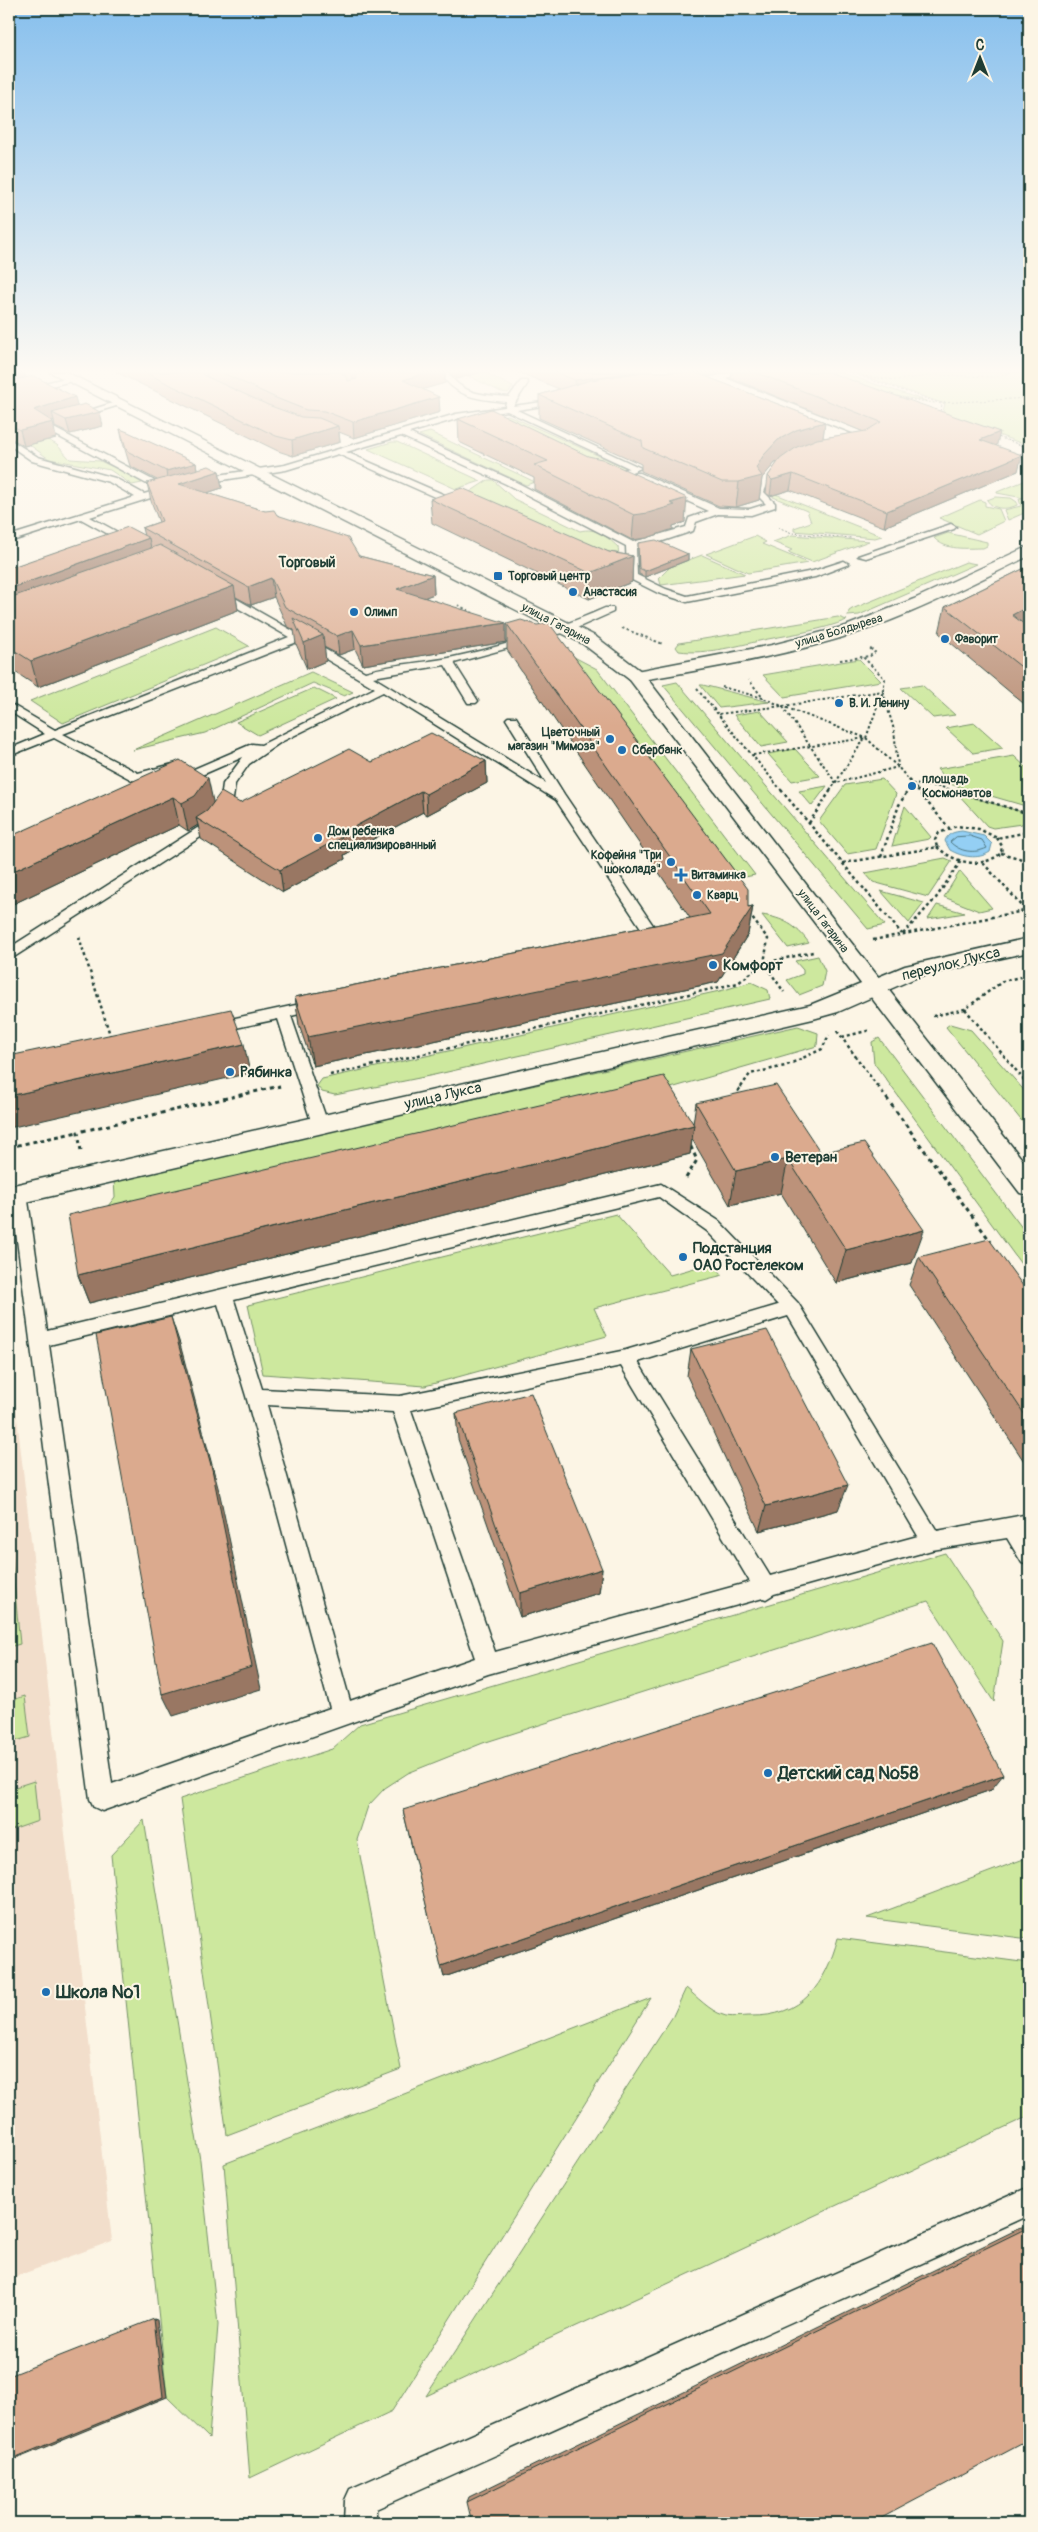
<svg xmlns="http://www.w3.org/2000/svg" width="1038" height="2532" font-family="Pangolin,sans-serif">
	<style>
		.built { fill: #f2decb }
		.green { fill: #cde89e; stroke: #769269 }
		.water { fill: #94cff4; stroke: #6595a7 }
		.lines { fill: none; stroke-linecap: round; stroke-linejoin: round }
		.shore { stroke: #4e7781; stroke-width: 1 }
		.service-casing { stroke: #1f3d34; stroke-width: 3 }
		.minor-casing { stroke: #1f3d34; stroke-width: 3 }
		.secondary-casing { stroke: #1f3d34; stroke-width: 3 }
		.path-far3 { stroke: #1f3d34; stroke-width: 1; stroke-dasharray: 2 2; stroke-linecap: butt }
		.path-far2 { stroke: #1f3d34; stroke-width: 2; stroke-dasharray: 2.5 2.5; stroke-linecap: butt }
		.path-far1 { stroke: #1f3d34; stroke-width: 2.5; stroke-dasharray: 3 3; stroke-linecap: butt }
		.path { stroke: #1f3d34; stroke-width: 3; stroke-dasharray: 4 4; stroke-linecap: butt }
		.service { fill: #fcf5e5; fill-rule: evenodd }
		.minor { fill: #fcf5e5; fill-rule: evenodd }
		.secondary { fill: #fcf5e5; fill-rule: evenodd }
		.wall { fill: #bc927a; stroke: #1f3d34 }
		.shaded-wall { fill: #997763; stroke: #1f3d34 }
		.building { fill: #dbaa8e; stroke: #1f3d34 }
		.poi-dot { fill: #1f6fb2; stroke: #fcf5e5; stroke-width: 2 }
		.labels { text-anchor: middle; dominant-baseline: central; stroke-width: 4; stroke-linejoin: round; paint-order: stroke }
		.far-poi-label { font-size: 12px; font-weight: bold; fill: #1f3d34; stroke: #fcf5e5; text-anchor: start }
		.far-street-label { font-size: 12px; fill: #1f3d34; stroke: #fcf5e5 }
		.far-neighbourhood-label { font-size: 14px; font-weight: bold; fill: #1f3d34; stroke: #fcf5e5 }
		.street-label { font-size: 15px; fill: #1f3d34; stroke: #fcf5e5 }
		.poi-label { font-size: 15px; font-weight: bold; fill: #1f3d34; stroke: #fcf5e5; text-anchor: start }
		.near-poi-label { font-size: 18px; font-weight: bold; fill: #1f3d34; stroke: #fcf5e5; text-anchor: start }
	</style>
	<rect width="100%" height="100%" fill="#fcf5e5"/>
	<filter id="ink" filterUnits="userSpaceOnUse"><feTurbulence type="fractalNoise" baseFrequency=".02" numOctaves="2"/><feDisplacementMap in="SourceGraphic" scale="10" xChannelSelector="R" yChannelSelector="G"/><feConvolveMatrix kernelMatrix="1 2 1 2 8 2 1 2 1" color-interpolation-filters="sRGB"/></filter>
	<g filter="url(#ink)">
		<path class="built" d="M9,1349l103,892 -103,38z"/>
		<path class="green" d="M461,372h23l29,15 -5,6 -7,-1z
			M803,372h36l87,29 -54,-9z
			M852,372h177v74l-87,-31 3,-11z
			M508,415l118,53 -22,7 -121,-57z
			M30,430l27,15 13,14 30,2 22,10 20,12 -10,2 -22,-15 -61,-11 -26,-19z
			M430,432l105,50 -9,3 -107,-50z
			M392,442h5l84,39 -25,8 -88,-40z
			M1029,479v20l-32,-6v-1z
			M488,480h5l21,19 66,32c16,-4 26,5 38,16l2,16 -150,-71z
			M773,493l109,43 -7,2 -81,-7v-3l17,-6 -4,-11 -34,-14z
			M995,497l16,1 6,4v3c-10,5 -24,5 -30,-5z
			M1019,499l10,1v11l-21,9 -4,-10 17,-4z
			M980,500l5,2v4l14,3 5,12 -27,13 -38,-16z
			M948,533l39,9v4l-4,2c-17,0 -37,3 -49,-10z
			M792,535l77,6 -57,21 -24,-10 4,-2 -19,-8z
			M755,536l11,6 -4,2 46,19 -60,10 -42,-19z
			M702,555l43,19 -84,11 -2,-7 11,-11z
			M966,562l10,2 -117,51 -11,1 1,-5 3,-2z
			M838,617l9,3c-25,10 -53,14 -79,19 -28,6 -61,16 -89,12l-3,-4 3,-4z
			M216,627l33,19 -186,77 -33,-22z
			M559,649l38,20 158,206 -20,4z
			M859,659l22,22 -97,16 -21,-22z
			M311,672l42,20 -9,4 -31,-13 -108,50 -72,17z
			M677,682l208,243 -17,4 -205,-244z
			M700,685h3l66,17 -50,6z
			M922,685l33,30 -22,3 -32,-30z
			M314,688l22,11 -78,36 -22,-13z
			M760,711l28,31 -27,5 -27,-32z
			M975,723l28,25 -30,5 -27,-25z
			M795,749l25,27 -28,5 -24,-27z
			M1014,756l15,14v37l-79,-23 -13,-15z
			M882,779l14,15 -20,55 -29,5 -28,-33 26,-36z
			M827,786l-15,20 -13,-15z
			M957,793l72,21v9l-36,5 -6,-2z
			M905,806l26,31 -2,2 -37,7z
			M945,858l7,3 -24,36 -55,-15 -8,-9z
			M960,871l32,37 -13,3 -35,-14z
			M881,891l43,12 -15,20z
			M937,905l28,8 -37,6z
			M762,915c21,3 34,10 47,28l-21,5z
			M818,956l7,15 -3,15 -23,9 -12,-15 16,-6v-4l-8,-9z
			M751,982l17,8 2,9 -336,76 -99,20 -13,-3 -5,-6 5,-7 402,-89z
			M950,1024l21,6 58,66v34l-83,-103z
			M798,1026l20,7 -1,13 -146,42 -592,155 36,-46 -1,-17z
			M879,1038l150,199v38l-155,-212 -2,-21z
			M616,1214l54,61 42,-12 11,12 -129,33 13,28 -182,50 -162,-12 -15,-69z
			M9,1530l11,114 -11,3z
			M945,1553l58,88 -9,61 -66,-101 -445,142 -75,30 -23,15 -17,18 -11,34 44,229 -174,66 -47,-336 152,-50 28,-25z
			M25,1696l5,41 -21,6v-42z
			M34,1781l4,40 -29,10v-42z
			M144,1820l56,340 18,165 -9,113 -42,-41 -56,-542z
			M1029,1857v82l-162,-21z
			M838,1938l191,25v153l-603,280 247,-380 13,-28c10,8 24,23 37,27 7,3 19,1 27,1 53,1 75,-31 88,-78z
			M651,1998l-259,413 -142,67 -26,-314z"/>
		<path class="water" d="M962,831l22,5 8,8 -2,8c-12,8 -28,5 -40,-2l-5,-9c3,-8 9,-9 17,-10z"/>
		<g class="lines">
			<path class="shore" d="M970,836l12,4 5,8c-13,6 -27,4 -37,-6l6,-5z"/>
			<defs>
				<path id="service" d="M440,372h8c13,23 37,23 61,25l12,-16h6l1,2 -15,23 52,-7 1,2 -4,2 -45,7 124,58 -31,13h-6v-4l25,-9 -122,-57 -47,7 -51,15 103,47 121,62 53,-15 3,-9 20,-7 -75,-34v-4h6l79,35 31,1 16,-5 -11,-11c6,-14 18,-38 36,-36v4c-14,6 -22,18 -27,31l11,11v4l-24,8 -33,-1 -22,8 -3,9 -42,14 -15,3 1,27 29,14 21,7 126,-25 31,-10 5,3 -34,13 -128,25 -29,-9 -28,-14 -24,-4 -2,-2 5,-3 18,2 -1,-26 -120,-62 -105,-48 -55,16 117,51v4h-6l-119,-53 -52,16 -88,14 -4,-3 4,-3 87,-13 171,-51 49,-7 1,-5c-27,-3 -51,-4 -66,-30z
					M733,372h17l-25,6 151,59 -9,9h-6l-1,-2 6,-6 -150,-58 -26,5 -4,-2z
					M69,377h3v4l-63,15v-4z
					M116,402l7,2 -73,22 116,61 10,-1v4l-86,27 44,24v4h-6l-47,-26 -72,23v-6l126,-39 -26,-15 -77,-21 -23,-16v-6l29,18 77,21 29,16 14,-4 -119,-64z
					M951,524l5,3 -2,2 -88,29 -8,-2z
					M213,590h8l144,82c28,-8 56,-9 84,-14 54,-11 106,-28 156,-50h8v4l-43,19 -116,32 24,38 -2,2h-8l-23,-38 -72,12 173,106 -40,-64 2,-2h8l48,77 97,143 -2,3 -21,2 -2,-3 2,-3 7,-2 -89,-134 -173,-108 -102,50 -32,22 -14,20 -2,15 -23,32 -196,126 -5,1v-10l193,-123 19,-26 2,-15 20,-27 -62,27h-8l-2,-3 2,-3 79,-34 9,1 114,-57 -78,-46 -234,92 75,39 35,-9 6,4 -2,3 -41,10 -4,-1 -78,-42 -45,18v-7l36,-15 -36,-23v-8l46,27 234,-93 -76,-43z
					M319,1000l5,2 2,3 -2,3 -33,8 37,108 -2,4h-12l-2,-4 -34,-105 -66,14 -7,-5 7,-5z
					M661,1184l58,37 79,82 139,228 92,-17v18l-3,1 3,5v27l-7,-2 -15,-25 -75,12 -158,44 -8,5 -3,-1 -275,76 -386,137 -8,-4 -4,-8 -79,-605 2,-4 6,-2 6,2 2,4 20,137zM659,1197l48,34 71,74 -152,45 -226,46 -138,-7 -28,-89zM218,1304l28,92 84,312 -218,76 -63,-439zM788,1316l130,220 -148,40 -132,-214zM621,1366l129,216 -255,70 -84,-242zM267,1405l126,7 82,246 -125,43z
					M1029,2187v28l-653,294v14h-32l1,-23 5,-11z"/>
				<path id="minor" d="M1029,546v10c-56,27 -111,56 -170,76 -72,24 -148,36 -223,49l-6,-1 -3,-4 3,-4 6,-1 136,-26 74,-19 68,-27z
					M1029,938v14l-109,24 -82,36 -25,7 -804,187v-20l801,-181 95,-39z"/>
				<path id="secondary" d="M50,372h16l529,264 47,36 208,269 179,227v27l-9,-2 -390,-513 -47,-36z"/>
			</defs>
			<use href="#service" class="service-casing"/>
			<use href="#minor" class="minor-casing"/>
			<use href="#secondary" class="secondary-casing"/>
			<path class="path-far3" d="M848,372l91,31 3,2 -3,9
				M862,376l34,4 40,-5 59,2 17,-5
				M901,398l34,5
				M940,403l89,-5
				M995,436l34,12
				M778,527l14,6 59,5"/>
			<path class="path-far2" d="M458,605l15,8
				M622,628l41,16
				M840,660l30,-4 5,-4 -6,-4
				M722,687l41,11 -14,-18
				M697,689l85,102
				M883,692l11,38 4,36
				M782,706l84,32 17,-47 2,-12 -22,-22
				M783,706l100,-15
				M783,707l53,76 62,-16
				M719,714l63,-8 -19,-8
				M866,738l32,29 20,24
				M753,755l112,-17
				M912,784l30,3 13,4
				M830,791l35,-53
				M908,791l4,-7"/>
			<path class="path-far1" d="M781,790l121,144
				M917,790l32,38
				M951,790l78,24
				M809,823l22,-33
				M937,847c18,16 44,23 64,6l1,-7 -5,-8
				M1001,853l28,8
				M881,857l18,-52 9,-15
				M843,863l94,-16 -2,-7 4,-7 18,-7 22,3 18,9 32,-6
				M983,863l43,47
				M749,914l19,25 -4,24 20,29
				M903,934l33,-36 25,-37
				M79,937l32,101
				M873,940l156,-30
				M965,1009l64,77
				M933,1016l32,-7 38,-28 26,-6
				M837,1031l41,56
				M842,1037l29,-7
				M330,1075l408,-92 26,-20 49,-11
				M277,1087l3,-1
				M741,1087l9,-13 35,-8 37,-17 7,-14"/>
			<path class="path" d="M877,1085l114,157
				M733,1098l9,-13
				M9,1147l69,-15
				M81,1151l-3,-19 202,-46
				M686,1178l11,-18 -7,-15"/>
			<use href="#service" class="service"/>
			<use href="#minor" class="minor"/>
			<use href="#secondary" class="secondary"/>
		</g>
		<path class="wall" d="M9,372h15l1,6 52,28 26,20 -33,8 -15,-7 -1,-7 -3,1 5,17 -32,8 -15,-9z
			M116,372h85l2,3 5,2 -4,-5h241v11l-22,6 17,23 -86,26 -15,-6 1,10 -47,14 -15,-5z
			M450,372h31l-25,7z
			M518,372h205l-19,4 121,46 -2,16 41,-6 -133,-54 1,-6h96l169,74 21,25 -134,56 -94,-37 -20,6 -4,-3 2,-17 10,-14 -3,1 -13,15 -3,22 -23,7 -17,-1 -78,-35v-7l-102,-46v-23l20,-6z
			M458,419l227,103 -12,4v3l-26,9 -15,2 -98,-51v-11l-75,-36z
			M120,429l76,34 1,6 22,2 3,17 -15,5 70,22 82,41 74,19 1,19 -9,3 81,45 -143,23 -8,-16 -16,6 -15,-8 2,14 -19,8 -11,-25 -2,-14 -7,-4 -13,-29 -23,8 -15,-8 2,13 -200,77 -29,-19v-100l135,-32 -2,-8 17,-6 -8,-21 -4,-18 10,-3 -27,-14 -7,-23z
			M430,499l179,53 24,4 -1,26 -43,17 -157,-76z
			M638,543l50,11v6l-43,17 -6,-3z
			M1029,566v142l-90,-75 6,-26z
			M507,624l241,283 5,-1 -5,28 -30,48 -405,84 -14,-41 -4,-28 395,-79 -183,-268z
			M180,760l33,43h27l132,-41 114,-1 1,22 -60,32 -4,-3 -79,43 1,4 -62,33 -82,-53 -3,-14 -10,6 -9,-6 -170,81z
			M696,1103l125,50 91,110 -76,20 -55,-90 -51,12 -38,-66 -2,15 -601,149 -11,-28 615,-151z
			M919,1257l110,37v175l-120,-184z
			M691,1349l147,161 -79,21 -72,-155z
			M456,1413l146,156 -3,24 -79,24 -62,-178z
			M991,1790l-547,187 -41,-167z
			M1029,2226v214l-562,62 2,-5 549,-268z"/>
		<path class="shaded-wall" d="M17,372h7l3,13 -18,5v-16z
			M352,372h28l-27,11z
			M429,372h16v11l-41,12 -1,-15z
			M456,372h25l-25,7z
			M636,372h87l-44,9 -104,15v-16z
			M75,397l4,16h-27l2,7 -17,5 -3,-15z
			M439,397l1,15 -86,26 -1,-16z
			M100,412l3,14 -33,8 -4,-14z
			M53,422l3,16 -32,8 -4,-16z
			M825,422l-3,24 -29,7 -18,10 -13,15 -3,22 -23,7 3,-25 17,-14 7,-12 15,-16 18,-10z
			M338,426l2,16 -47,14 -1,-16z
			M1000,432l-4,16 -16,-8z
			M9,438l3,11 -3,1z
			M1022,455l-4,16 -134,56 3,-16z
			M196,463l2,14 -30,9 -2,-15z
			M219,471l3,17 -40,13 -3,-17z
			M793,474l-3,16 -20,6 2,-16z
			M687,498l-2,24 -12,4v3l-26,9 -15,2 2,-25z
			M149,538l5,25 -145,54v-28z
			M688,554v6l-43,17v-6z
			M633,556l-1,26 -43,17 1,-26z
			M433,575l1,19 -35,13 -2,-18z
			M271,578l3,19 -23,8 -3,-18z
			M234,586l4,24 -200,77 -7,-26z
			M1029,606v23l-17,-14z
			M506,623v19l-143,23 -2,-20z
			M353,630l2,19 -16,6 -2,-19z
			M323,635l3,26 -19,8 -3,-26z
			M486,761l1,22 -60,32 -1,-21z
			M208,778l6,28 -12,16 -6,-4 2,7 -10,6 -6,-28z
			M421,791l2,21 -79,43 1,4 -62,33 -3,-22 59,-35z
			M173,797l6,28 -170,81v-33z
			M753,906l-5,28 -30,48 -405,84 -5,-29z
			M244,1044l6,29 -241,55v-32z
			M694,1125l-4,29 -601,149 -11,-28z
			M788,1159l-7,34 -51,12 6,-34z
			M924,1230l-12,33 -76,20 10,-33z
			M171,1317l9,27 40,151 41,194 -88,27 -11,-22z
			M848,1485l-10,25 -79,21 7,-25z
			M602,1569l-3,24 -79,24v-24z
			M1003,1775l-12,15 -547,187 -3,-11z
			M154,2319l3,1 10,77 -158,65v-2z"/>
		<path class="building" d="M9,372h8l-8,2z
			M144,372h57l2,3 65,30 33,12 18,1 19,8 -46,14 -16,-4z
			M221,372h118l6,3 3,6 9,-2v-4l9,-3h63l-26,8 36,17 -86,25 -29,-11 -18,-1 -30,-12z
			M555,372h81l-61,8z
			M643,372h51l131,50 -29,8 -18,10 -15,16 -7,12 6,8 -23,6h-17l-79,-34 -1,-7 -103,-46 52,-15z
			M755,372h73l172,60 -20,8 42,15 -135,56 -94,-37 -21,6 -4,-4 12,-17 17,-12 20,-8 49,-8 15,-9z
			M34,376l41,21 -41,13 19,12 -33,8 -11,-6v-43z
			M85,404l15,8 -34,8 -14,-7z
			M491,409l97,47 14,3 85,39 -17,5 5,2 -27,8 -14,2 -100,-50 14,-4 -90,-42z
			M120,429l8,3 68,31 -30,8 -39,-20z
			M209,466l10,5 -40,13 86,27 9,-1 3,5 71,23 11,18 74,19 -36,14 109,34 -145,22 -8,-15 -16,6 -52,-29 -14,-29 -23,9 -106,-59 20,-7 -15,-38z
			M462,488l147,64 24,4 -43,17 -160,-74z
			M128,527l21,11 -140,51v-21z
			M656,540l32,14 -43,17 -6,-3 -1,-25z
			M160,545l74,41 -203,75 -22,-14v-49z
			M1029,566v40l-17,9 17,13v45l-84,-66z
			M293,618l30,17 -19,8z
			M521,620l16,5 12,-2 199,266v18l5,-1 -31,47 -414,84 -13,-40 415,-83 -203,-290z
			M431,733l55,28 -60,33 -5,-3 -82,44 3,2 -62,33 -84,-52 11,-7 14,-19 19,11 109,-54 23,13z
			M180,760l28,18 -13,18 -13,7 -9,-6 -164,76v-36z
			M231,1009l13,35 -235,52v-40z
			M664,1076l30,49 -616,150 -10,-60z
			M776,1085l45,68 43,-10 60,87 -78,20 -58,-91 -52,12 -40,-68z
			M989,1239l40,55v127l-110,-164z
			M171,1317l41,152 40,198 -90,27 -66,-359z
			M767,1330l81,155 -82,21 -75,-157z
			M531,1393l71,176 -82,24 -64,-180z
			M932,1643l71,132 -562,191 -38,-156z
			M1029,2227v213l-157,83h-400l-5,-21z
			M154,2319l9,78 -154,63v-84z"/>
	</g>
	<linearGradient id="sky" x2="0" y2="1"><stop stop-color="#86bfed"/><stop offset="0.51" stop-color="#fefaf3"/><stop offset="1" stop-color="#fefaf3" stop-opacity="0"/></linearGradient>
	<rect width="1038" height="727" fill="url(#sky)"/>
	<g class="poi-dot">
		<rect x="493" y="571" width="10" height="10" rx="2.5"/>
		<circle cx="573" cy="592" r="5"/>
		<circle cx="354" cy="612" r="5"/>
		<circle cx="945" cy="639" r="5"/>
		<circle cx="839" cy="703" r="5"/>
		<circle cx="610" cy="739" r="5"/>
		<circle cx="622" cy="750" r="5"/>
		<circle cx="912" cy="786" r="5"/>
		<circle cx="318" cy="838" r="5"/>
		<circle cx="671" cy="862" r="5"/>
		<path d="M678.5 867.5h5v5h5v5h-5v5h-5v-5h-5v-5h5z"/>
		<circle cx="697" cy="895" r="5"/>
		<circle cx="713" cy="965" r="5"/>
		<circle cx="230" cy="1072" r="5"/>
		<circle cx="775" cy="1157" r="5"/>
		<circle cx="683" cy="1257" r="5"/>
		<circle cx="768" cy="1773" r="5"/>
		<circle cx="46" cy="1992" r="5"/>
	</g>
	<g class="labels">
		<g class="far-poi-label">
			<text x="508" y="576">Торговый центр</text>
			<text x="583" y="592">Анастасия</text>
			<text x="364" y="612">Олимп</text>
			<text x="955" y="639">Фаворит</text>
			<text x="849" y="703">В. И. Ленину</text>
			<text x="600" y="732" text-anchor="end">Цветочный<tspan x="600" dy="14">магазин "Мимоза"</tspan></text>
			<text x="632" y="750">Сбербанк</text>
			<text x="922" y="779">площадь<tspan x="922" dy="14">Космонавтов</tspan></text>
			<text x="328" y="831">Дом ребенка<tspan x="328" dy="14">специализированный</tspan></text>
			<text x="661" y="855" text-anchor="end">Кофейня "Три<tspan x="661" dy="14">шоколада"</tspan></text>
			<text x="691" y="875">Витаминка</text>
			<text x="707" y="895">Кварц</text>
		</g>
		<g class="far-street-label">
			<text transform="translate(556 624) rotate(28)">улица Гагарина</text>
			<text transform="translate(839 631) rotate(-17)">улица Болдырева</text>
			<text transform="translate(823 921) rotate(53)">улица Гагарина</text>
		</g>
		<g class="far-neighbourhood-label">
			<text x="307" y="562">Торговый</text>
		</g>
		<g class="street-label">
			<text transform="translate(951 964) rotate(-14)">переулок Лукса</text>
			<text transform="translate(443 1096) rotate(-13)">улица Лукса</text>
		</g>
		<g class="poi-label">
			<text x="723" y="965">Комфорт</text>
			<text x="240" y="1072">Рябинка</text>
			<text x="785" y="1157">Ветеран</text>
			<text x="693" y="1248">Подстанция<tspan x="693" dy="17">ОАО Ростелеком</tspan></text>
		</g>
		<g class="near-poi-label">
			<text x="778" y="1773">Детский сад №58</text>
			<text x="56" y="1992">Школа №1</text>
		</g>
	</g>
	<rect width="1038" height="2532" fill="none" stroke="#fcf5e5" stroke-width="30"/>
	<rect x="15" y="15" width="1008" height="2502" fill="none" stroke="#1f3d34" stroke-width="2" filter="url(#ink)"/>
	<g transform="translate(980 58)" stroke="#fcf5e5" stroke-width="4" paint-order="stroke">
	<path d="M0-4L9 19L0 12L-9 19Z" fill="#1f3d34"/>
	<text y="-8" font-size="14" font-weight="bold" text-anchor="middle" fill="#1f3d34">С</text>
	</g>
</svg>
